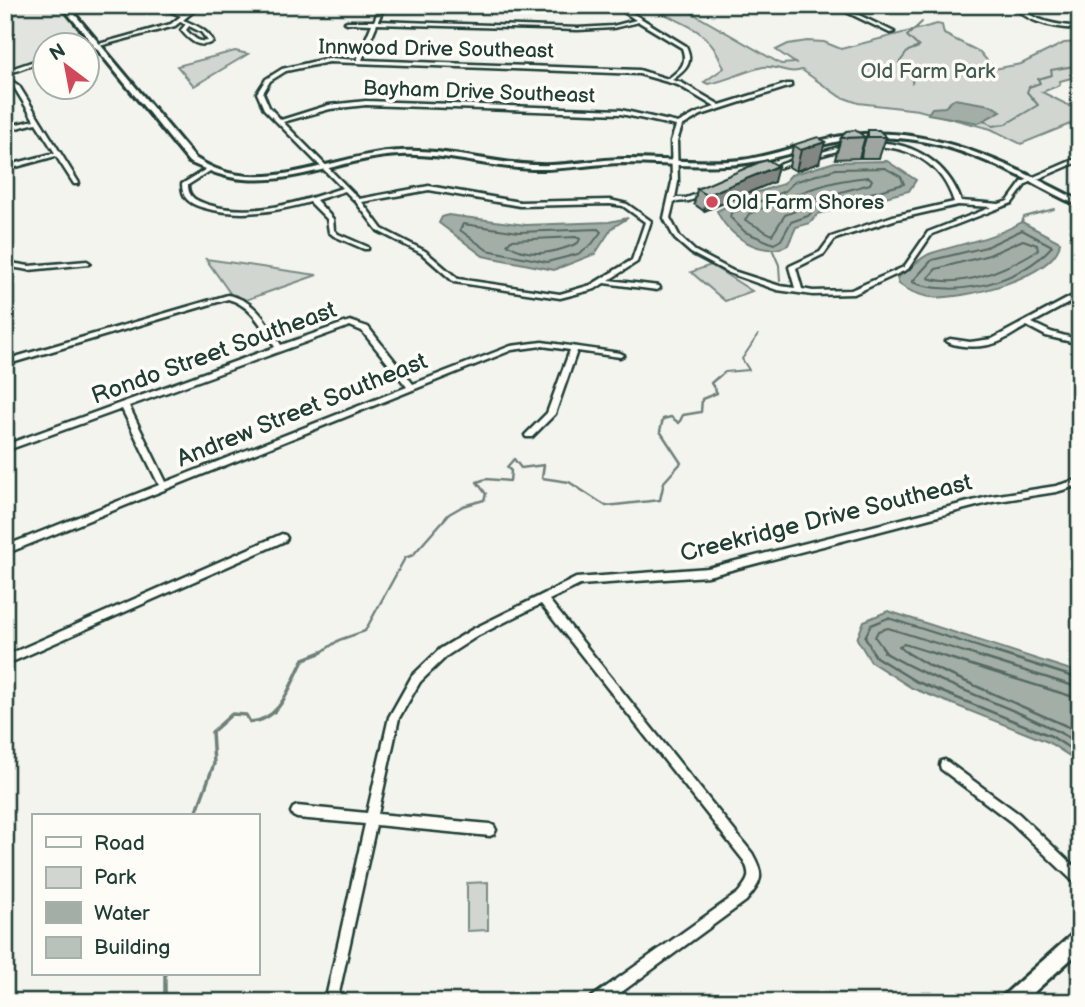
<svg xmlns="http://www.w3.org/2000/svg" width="1085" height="1007" font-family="'Balsamiq Sans',sans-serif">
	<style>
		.built { fill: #e2e5df }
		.green { fill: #d1d6d1; stroke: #788a82; stroke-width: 2 }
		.water { fill: #a3aea7; stroke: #6e8179; stroke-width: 2 }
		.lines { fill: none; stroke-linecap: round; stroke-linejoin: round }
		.shore-far1 { stroke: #546a62; stroke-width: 2 }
		.shore { stroke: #546a62; stroke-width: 2.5 }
		.stream-far2 { stroke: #6e8179; stroke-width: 2 }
		.stream-far1 { stroke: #6e8179; stroke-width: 2.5 }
		.stream { stroke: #6e8179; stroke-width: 3.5 }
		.minor-casing { stroke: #1f3d34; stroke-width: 5 }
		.tertiary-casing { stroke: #1f3d34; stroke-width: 6 }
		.secondary-casing { stroke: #1f3d34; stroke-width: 6 }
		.minor { fill: #fdfcf7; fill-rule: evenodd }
		.tertiary { fill: #fdfcf7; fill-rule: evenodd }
		.secondary { fill: #fdfcf7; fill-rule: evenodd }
		.wall { fill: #9fa6a1; stroke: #1f3d34; stroke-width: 2 }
		.shaded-wall { fill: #828783; stroke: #1f3d34; stroke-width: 2 }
		.building { fill: #b9c1bb; stroke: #1f3d34; stroke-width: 2 }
		.poi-dot { fill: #d1495b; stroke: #fdfcf7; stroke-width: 2.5 }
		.labels { text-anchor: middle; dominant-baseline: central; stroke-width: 7; stroke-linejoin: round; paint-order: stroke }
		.far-street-label { font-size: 21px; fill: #1f3d34; stroke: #fdfcf7 }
		.far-park-label { font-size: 21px; fill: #435c53; stroke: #fdfcf7 }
		.far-poi-label { font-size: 21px; fill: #1f3d34; stroke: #fdfcf7; text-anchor: start }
		.street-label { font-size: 24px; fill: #1f3d34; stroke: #fdfcf7 }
	</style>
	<rect width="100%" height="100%" fill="#f4f4ef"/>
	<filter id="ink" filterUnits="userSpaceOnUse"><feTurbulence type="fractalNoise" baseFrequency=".0143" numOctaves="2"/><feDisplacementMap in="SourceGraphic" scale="14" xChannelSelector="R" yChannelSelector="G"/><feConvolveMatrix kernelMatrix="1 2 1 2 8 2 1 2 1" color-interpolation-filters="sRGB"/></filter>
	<g filter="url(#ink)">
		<path class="built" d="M5,5h53l36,45 -6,1v-5h-42l-1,15 -40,15z"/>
		<path class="green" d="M647,5h31l103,59 14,-1 -19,-13 12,-6 19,-3 17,1 17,7 96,-25 5,1 2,9 36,18 14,17 27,-5 43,-21 16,-1v28l-9,8 -11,3v4l-18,7 38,19v9l-59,24 -30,-15 -73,-19 -60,-7 -19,-7 -37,-26c-14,5 -26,-5 -39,-3 -19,4 -36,14 -55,17l-4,-2 20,-14c-17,-44 -41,-42 -77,-63z
			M235,51l13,3 -54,32 -17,-20z
			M206,259l111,16 -80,28z
			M711,265l41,26 -27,10 -34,-29z
			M488,882v48l-21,1v-48z"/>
		<path class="water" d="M954,99l36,6 11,6 -22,12 -51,-9 4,-6 13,-1z
			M887,161l29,19 -7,11 -91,23 -8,9 -14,4 -8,18c-24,14 -61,-9 -71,-34l32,-16 34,-11 8,-9 44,-13z
			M448,215l78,10 83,-3 19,-4 -16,10 -17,26 -41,16 -71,-14 -44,-33 3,-6z
			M1022,222l38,20c-2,35 -101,59 -130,55 -11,-2 -22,-6 -31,-13l-2,-6c10,-6 22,-21 35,-25 31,-10 60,-14 90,-31z
			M888,611l192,62v90l-32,-21 -136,-54 -41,-26 -14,-23 7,-18z"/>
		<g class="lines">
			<path class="shore-far1" d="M885,168l16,9 3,7 -88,24 -8,8 -17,6 -10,18 -7,4 -29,-12 -15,-15 1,-4 54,-22 9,-9 42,-13z
				M869,177l3,3 -2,4 -58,16 -9,8 -18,7 -13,20 -27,-15 4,-6c40,-17 76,-34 120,-37z
				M463,224l56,8 79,-3 3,3 -9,12 -14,10 -31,8 -60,-12 -27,-20z
				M1022,230l30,16c-30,36 -96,53 -140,36l20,-22 54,-13z
				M576,237l4,2 -2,4c-23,10 -48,16 -71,1l4,-4z
				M1023,240l14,5 1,5c-30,18 -75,39 -110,28l8,-9 53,-14z
				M874,654l-9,-17 6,-12 17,-7 113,36
				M887,654l-12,-17 3,-6 10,-3 83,26
				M908,654l-9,-8 5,-2 32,10"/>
			<path class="shore" d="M873,652l3,5 39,24 136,55 29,19
				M884,652c62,37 134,54 196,92
				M906,652l22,13 152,67
				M930,652l150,47
				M965,652l115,36
				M995,652l85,27"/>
			<path class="stream-far2" d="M912,83l2,-10 -15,-10 9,-12 11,-4 -12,-11 15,-14
				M984,120l9,6 13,-2 32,-19 -11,-13 2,-5 11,-4 -2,-4 14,-4 -1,-5 29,-5
				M1022,222l2,-5 30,-8
				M773,251l6,14 1,16
				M716,379l9,-7 24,-2 -7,-11 16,-24"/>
			<path class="stream-far1" d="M319,654l20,-14 26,-9 40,-73 8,-3 36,-41 14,-8 21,-6 2,-6 -9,-12 9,-3 24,2 1,-10 -4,-4 7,-8 7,9 23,-3 -2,13 27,4 37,24 54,-6 4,-18 17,-19 -21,-32 3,-12 8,-2 8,6 4,-8 18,-3 1,-13 15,-6 -6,-10 7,-6"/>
			<path class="stream" d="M195,816l19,-52 -2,-32 20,-18 14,1 4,7c33,-2 40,-39 54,-63l18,-7
				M165,974v28"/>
			<defs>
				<path id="minor" d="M156,5h7l21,9 12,-9h5l-18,15c12,5 24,9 30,22 -14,7 -23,-1 -32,-12l5,-6 -6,-2 -5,4 -87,23v-2l83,-23 10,-8zM189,26l12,6 7,9c-10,2 -15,-4 -22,-11z
					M381,5h4l-7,16 200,7 35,-2 23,-6 -23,-15h6l67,41c8,17 0,24 -14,34l10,3 38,22 67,-21h4v2l-90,29 -19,11 -5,15 1,41 -3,16h11l20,-7 3,2 -20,8 -15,1 -4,16 10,19 15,14 38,20 47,15 15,2 -6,-21 1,-1 30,-14 11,-15 62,-21 61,-14c-12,-38 -42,-55 -81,-56l-2,-1v-2c40,-3 77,20 90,58l38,3 9,-3 14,-19 58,-25v4l-54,23 -14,19 -80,31 -24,35 -54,25 -41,1 -36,-5 -48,-17 -38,-20 -16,-14 -11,-21 8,-36 -1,-41 5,-15 -55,-12 -255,-9 -36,4 -47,13 76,77 70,-13 91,16 90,-2 17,4 24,17 -14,41 -28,18 50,6 1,2 -3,2 -53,-7 -9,6 -35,9 -106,-16 -33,-29 -43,-22 -22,-29 -11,-11 -29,9 17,19 1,11 4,4 30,13v2h-4l-30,-13 -5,-4 -2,-13 -17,-17c-36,10 -72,16 -109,5 -12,-4 -19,-9 -19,-23l26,-16 3,2 -1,1 -22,14c0,13 9,16 21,20 44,13 91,-3 133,-17l-78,-79 -7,-16 9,-14 16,-10 47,-11 28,2 15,-36 -25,-1 -2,-1 2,-1h27zM639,22l43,26c6,17 -2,21 -14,31l-29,-9 -277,-10 15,-36 201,6 35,-2zM329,62l310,12 39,11 37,22 -18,6 -19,10 -57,-13 -255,-9 -37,4 -48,15 -12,-13 -6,-14 7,-12 16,-10zM429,190l91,16 90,-2 13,2 22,16 -13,38 -41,25 -31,9 -102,-15 -33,-28 -43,-22 -20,-27zM958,205l34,2 -64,25 -24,35 -53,23 -38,1 -11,-2 -6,-21 28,-14 11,-15 62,-20z
					M832,5h6l56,27 -4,1z
					M1014,5h5c13,17 40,20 61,22v2c-22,-1 -53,-5 -66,-24z
					M46,57v3l-41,15v-4z
					M5,76l14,10 60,97 -1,1h-4l-18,-28 -51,14v-4l50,-13 -19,-30 -31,8v-4l29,-7 -20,-33 -9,-6z
					M849,144l3,2 -1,1 -39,11 -3,-2z
					M796,159l5,1 -31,11 -5,-1z
					M87,261l3,2 -1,1 -60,6 -24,-4v-4l24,4z
					M1080,292v5l-48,26 19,9 29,8v4l-34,-8 -19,-10c-10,5 -20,13 -31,17 -13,5 -38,5 -50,-2l4,-2 20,3 22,-3z
					M228,295c29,6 38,27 53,50l69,-24 18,6 45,57 98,-38 31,-4 78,11 4,2 -4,2 -43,-6 -22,63 -23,23h-6l-1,-2 22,-22 23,-63 -28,-4 -30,4 -507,204v-8l154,-61 -37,-76 -117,42v-6l270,-98c-12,-18 -23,-42 -47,-48l-223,66v-5zM350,326l12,5 45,56 -241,95 -37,-76z
					M1080,479v6l-24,7 -64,10 -284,74 -128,9 -31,15 203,253c13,23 10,28 -6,48l-138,101h-17l1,-5 146,-104c10,-12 14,-17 6,-32l-203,-257 -62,31 -31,20 -28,27 -21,36 -21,96 112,10 4,2 2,4 -2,4 -4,2 -114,-11 -39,177h-12l40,-178 -68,-6 -4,-2 -2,-4 2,-4 4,-2 70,7 22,-96 23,-41 28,-27 33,-20 103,-51 132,-10 284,-72 64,-10z
					M282,534l3,1 2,3 -2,3 -280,124v-9z
					M945,760l74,54 61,58v14l-4,-2 -65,-62 -70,-53 -1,-4 1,-4z"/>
				<path id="tertiary" d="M61,5h6l128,153c7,4 15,9 24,12 59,21 122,-17 181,-19 52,-3 101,16 152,14 25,-1 49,-6 74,-6 39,0 78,5 116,1 37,-5 71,-21 108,-25 83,-10 158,29 230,66v5c-18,-7 -35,-17 -52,-26 -37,-18 -78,-36 -120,-41 -20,-2 -42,-3 -63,1 -40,7 -77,23 -118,25 -36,2 -71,-2 -106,-2 -30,1 -59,7 -89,6 -45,-2 -87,-16 -132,-14 -52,2 -102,29 -156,24 -19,-1 -37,-9 -55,-17z"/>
				<path id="secondary" d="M1080,930v21l-57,51h-23l3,-6 71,-63z"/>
			</defs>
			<use href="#minor" class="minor-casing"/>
			<use href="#tertiary" class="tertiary-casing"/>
			<use href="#secondary" class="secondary-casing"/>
			<use href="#minor" class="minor"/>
			<use href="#tertiary" class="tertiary"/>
			<use href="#secondary" class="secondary"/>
		</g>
		<path class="wall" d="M868,130l18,7 -7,21h-18l1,-7z
			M865,137l-6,21 -24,1 6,-21z
			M793,145l26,18 -23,8 -7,-4z
			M774,182l-70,29 -10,-7 3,-15z"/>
		<path class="shaded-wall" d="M825,142l-6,21 -23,8 5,-21z
			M778,166l-4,16 -70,29 3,-16z"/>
		<path class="building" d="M855,130l10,7 -24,1 5,-7z
			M868,130h11l7,7h-18z
			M818,137l7,5 -24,8 -8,-5z
			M768,160l10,6 -71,29 -10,-6 63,-27z"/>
	</g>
	<circle class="poi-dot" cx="712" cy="202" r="7"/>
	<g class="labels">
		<g class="far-street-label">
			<text transform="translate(436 49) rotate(1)">Innwood Drive Southeast</text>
			<text transform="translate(479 92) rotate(2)">Bayham Drive Southeast</text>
		</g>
		<g class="far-park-label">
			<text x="928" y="71">Old Farm Park</text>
		</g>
		<g class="far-poi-label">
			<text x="726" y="202">Old Farm Shores</text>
		</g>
		<g class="street-label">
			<text transform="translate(214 353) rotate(-20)">Rondo Street Southeast</text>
			<text transform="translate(302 410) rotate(-22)">Andrew Street Southeast</text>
			<text transform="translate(826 518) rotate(-14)">Creekridge Drive Southeast</text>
		</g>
	</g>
	<rect width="1085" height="1007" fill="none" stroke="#fdfcf7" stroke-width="28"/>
	<rect x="14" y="14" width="1057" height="979" fill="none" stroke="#1f3d34" stroke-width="2.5" filter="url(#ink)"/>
	<rect x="32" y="814" width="228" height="161" fill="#fdfcf7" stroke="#a4b0a9" stroke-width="2"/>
	<rect x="46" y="837" width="35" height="10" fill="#fdfcf7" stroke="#a4b0a9" stroke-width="2"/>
	<text x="94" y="850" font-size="21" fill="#1f3d34">Road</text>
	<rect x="46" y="867" width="35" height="21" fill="#d1d6d1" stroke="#a4b0a9" stroke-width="2"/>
	<text x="94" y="884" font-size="21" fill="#1f3d34">Park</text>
	<rect x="46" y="902" width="35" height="21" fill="#a3aea7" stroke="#a4b0a9" stroke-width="2"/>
	<text x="94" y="920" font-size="21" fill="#1f3d34">Water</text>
	<rect x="46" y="937" width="35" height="21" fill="#b9c1bb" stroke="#a4b0a9" stroke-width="2"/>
	<text x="94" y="954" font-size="21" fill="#1f3d34">Building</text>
	<g transform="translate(66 66) rotate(328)"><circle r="33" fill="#fdfcf7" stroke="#a4b0a9" stroke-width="2"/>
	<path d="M0-5L12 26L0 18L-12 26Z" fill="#d1495b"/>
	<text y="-10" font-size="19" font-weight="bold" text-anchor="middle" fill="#1f3d34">N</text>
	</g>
</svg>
